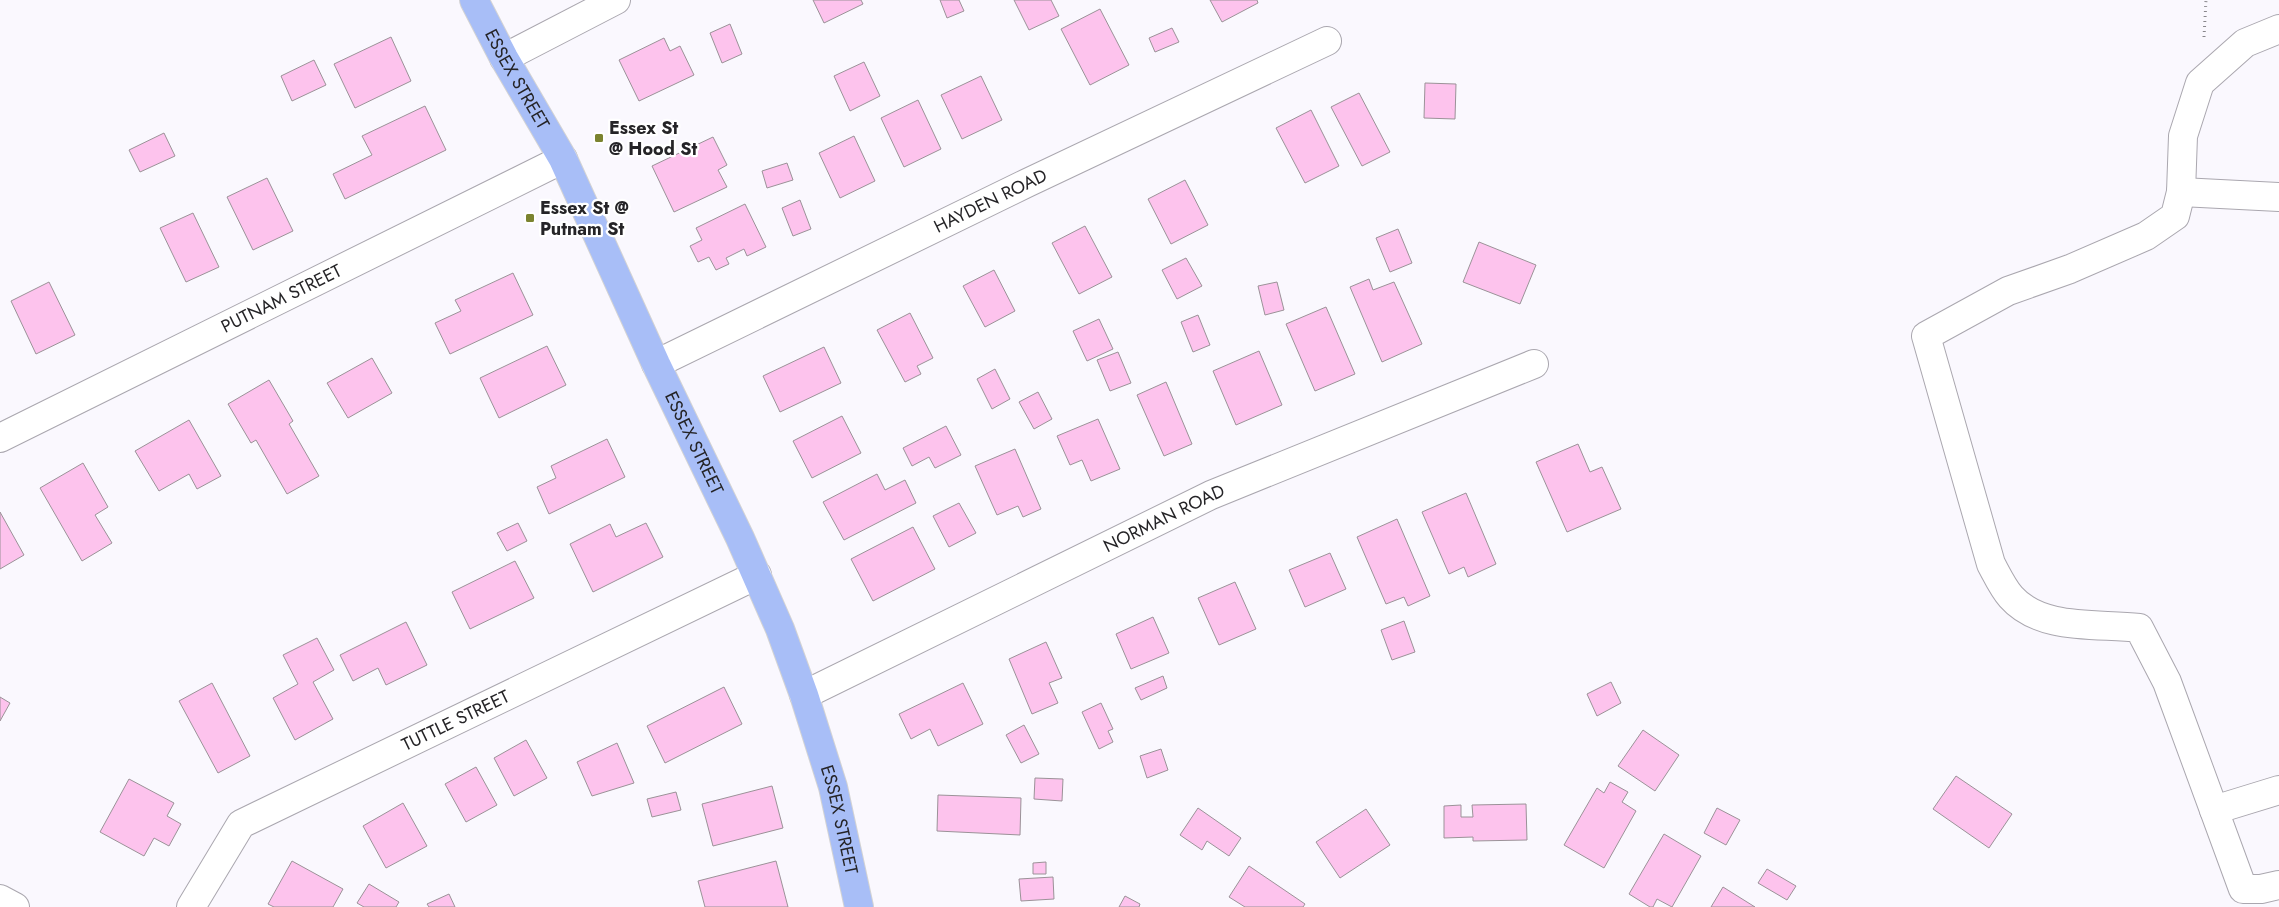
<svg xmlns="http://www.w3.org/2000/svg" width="2279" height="907" font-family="Jost,sans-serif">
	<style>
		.building { fill: #fdc3ed; stroke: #9b9298 }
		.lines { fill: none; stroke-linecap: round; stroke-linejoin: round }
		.minor-casing { stroke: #aaa7af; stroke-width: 30 }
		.major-casing { stroke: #d3d3d4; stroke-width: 30 }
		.path { stroke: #88868b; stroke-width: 3; stroke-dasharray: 1 4; stroke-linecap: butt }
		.minor { stroke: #fff; stroke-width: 28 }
		.major { stroke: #a8bef7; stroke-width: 28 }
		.poi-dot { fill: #7b832f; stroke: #fff; stroke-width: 2 }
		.labels { text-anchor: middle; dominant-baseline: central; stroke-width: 4.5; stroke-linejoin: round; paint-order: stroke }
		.street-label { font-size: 18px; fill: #252427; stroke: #fff }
		.poi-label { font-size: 18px; font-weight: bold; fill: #252427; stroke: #fff; text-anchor: start }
	</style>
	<rect width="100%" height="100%" fill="#faf8fe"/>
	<path class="building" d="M813,0h48l2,4 -39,19z
		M940,0h19l5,11 -17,7z
		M1014,0h37l8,16 -30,14z
		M1210,0h47l1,3 -36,19z
		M1100,9l29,56 -39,20 -29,-56z
		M730,24l12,30 -20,9 -12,-30z
		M1172,28l7,14 -24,10 -6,-14z
		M391,37l20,44 -56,27 -21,-44z
		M664,38l6,13 10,-5 14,29 -55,26 -20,-41z
		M314,60l12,25 -34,16 -11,-25z
		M864,62l16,34 -30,15 -16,-35z
		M981,76l21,44 -40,19 -21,-44z
		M1425,83l31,1 -1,35 -31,-1z
		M1359,93l31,59 -28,14 -31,-59z
		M918,100l23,49 -37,18 -23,-49z
		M425,106l21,44 -101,49 -12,-25 39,-19 -10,-19z
		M1311,110l28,56 -34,17 -29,-55z
		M164,133l11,23 -35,16 -11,-22z
		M854,136l21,45 -35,17 -21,-45z
		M713,137l14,28 -9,5 9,17 -53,25 -22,-46z
		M787,163l6,17 -26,8 -5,-17z
		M267,178l26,53 -40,19 -26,-53z
		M1185,180l23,45 -37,19 -23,-45z
		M800,200l11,29 -18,7 -11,-28z
		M745,204l21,43 -19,9 -3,-7 -18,9 3,6 -13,6 -7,-13 -11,5 -8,-16 12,-6 -6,-12z
		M193,213l26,54 -33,15 -26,-54z
		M1085,226l27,51 -33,17 -27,-51z
		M1398,229l14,34 -22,9 -14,-34z
		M1479,242l57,23 -16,39 -57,-22z
		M1186,258l16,28 -25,13 -15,-29z
		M994,270l21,41 -30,16 -22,-41z
		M513,273l20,42 -83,39 -15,-31 26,-12 -6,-11z
		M1369,279l4,11 21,-8 28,62 -40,18 -32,-75z
		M49,282l26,53 -39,19 -25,-53z
		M1277,282l7,28 -19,5 -7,-29z
		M1326,307l29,67 -40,17 -29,-67z
		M910,313l23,45 -16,8 4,8 -16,8 -28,-52z
		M1198,315l12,30 -17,7 -12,-30z
		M1099,319l14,30 -26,12 -14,-30z
		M547,346l19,39 -67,33 -19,-40z
		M824,347l17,36 -61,29 -17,-36z
		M1259,351l23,54 -46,20 -23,-54z
		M1118,352l13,31 -21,8 -13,-31z
		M372,358l20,35 -44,25 -21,-35z
		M995,369l15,30 -18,10 -15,-30z
		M269,380l24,41 -4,3 30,52 -32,18 -31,-54 -5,3 -23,-39z
		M1166,382l26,62 -28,12 -27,-61z
		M1038,392l14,27 -18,10 -15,-27z
		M842,416l19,37 -49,25 -19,-37z
		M1098,419l22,50 -29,12 -9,-21 -12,5 -13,-29z
		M189,420l32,56 -24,13 -8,-15 -30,17 -24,-40z
		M946,426l15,29 -26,13 -6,-11 -17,9 -9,-18z
		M607,439l18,38 -76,37 -12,-27 19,-9 -5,-12z
		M1578,444l12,28 12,-5 19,42 -54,23 -31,-70z
		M1015,449l26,60 -18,8 -5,-11 -21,9 -22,-49z
		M83,463l25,44 -13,8 17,28 -30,18 -42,-73z
		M877,474l8,16 20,-10 11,23 -72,37 -21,-38z
		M1466,493l30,71 -28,13 -4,-10 -15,7 -27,-62z
		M959,503l17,30 -27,14 -16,-31z
		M0,512l24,43 -24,14z
		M1397,519l33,77 -22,10 -4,-9 -18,7 -29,-67z
		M518,523l9,18 -20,10 -10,-18z
		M646,523l17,34 -70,35 -23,-48 40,-20 6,13z
		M913,527l22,42 -62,32 -22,-42z
		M1330,553l16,36 -41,18 -16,-37z
		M515,561l19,37 -64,31 -18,-37z
		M1235,582l21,47 -37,16 -21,-47z
		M1153,617l16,36 -38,16 -15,-35z
		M1404,621l11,31 -23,8 -11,-30z
		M406,622l21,43 -41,20 -8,-17 -25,13 -13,-26z
		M317,638l17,32 -21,12 20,37 -38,21 -22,-42 25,-14 -15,-29z
		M1046,642l16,36 -13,5 9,20 -26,11 -23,-55z
		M1163,676l4,12 -26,12 -6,-12z
		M1611,682l10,21 -24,13 -10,-22z
		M212,683l38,73 -32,17 -39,-72z
		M963,683l20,41 -45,22 -8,-17 -19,10 -12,-25z
		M724,687l18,37 -77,39 -18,-37z
		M0,697l10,6 -10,18z
		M1101,703l12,26 -5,2 5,11 -14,7 -17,-37z
		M1024,725l15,29 -18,9 -15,-28z
		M1643,730l36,25 -24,36 -37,-25z
		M526,740l21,38 -33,18 -20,-38z
		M617,743l17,40 -42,13 -15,-34z
		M1161,749l7,21 -21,8 -7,-22z
		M476,767l21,38 -31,17 -21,-38z
		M1956,776l56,38 -23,34 -56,-39z
		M1035,778l28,1 -1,22 -28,-2z
		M129,779l45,24 -7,13 14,8 -12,22 -15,-8 -10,18 -44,-24z
		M1610,782l18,10 -6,10 14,9 -32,57 -40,-23 33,-57 7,5z
		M772,786l11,42 -70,18 -11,-42z
		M676,792l5,18 -29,7 -5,-18z
		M938,795l83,3 -1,37 -83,-4z
		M403,803l24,43 -41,22 -23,-42z
		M1526,804l1,36 -54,1v-4l-29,1v-32l17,-1v12h12l-1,-12z
		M1198,808l43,30 -12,18 -22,-15 -5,9 -22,-15z
		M1717,808l23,12 -14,25 -22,-12z
		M1366,809l24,36 -50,33 -24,-36z
		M1664,834l37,22 -29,51 -15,-8 -4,8h-3l-21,-13z
		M292,861l51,28 -10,18h-59l-6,-3z
		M776,861l12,46h-83l-7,-26z
		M1046,862v12h-13v-11z
		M1249,866l56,38 -2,3h-58l-16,-10z
		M1767,869l29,17 -9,14 -29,-17z
		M1053,877l1,22 -33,2 -2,-22z
		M369,884l30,18 -3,5h-32l-7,-4z
		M1723,887l32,20h-44z
		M449,894l6,13h-26l-2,-3z
		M1125,896l15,8 -1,3h-20z"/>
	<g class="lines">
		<defs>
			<g id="minor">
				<path d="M2279,29l-34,14 -45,40 -17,53 -2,56 -6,24 -29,20 -76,33 -62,22 -82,45 65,228c6,11 12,24 20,33 30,34 87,26 128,31l28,54 76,207h18l18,-4"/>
				<path d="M504,58l112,-58"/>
				<path d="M2181,192l98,5"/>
				<path id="s1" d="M656,364l371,-181 300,-142"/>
				<path id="s2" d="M0,438l563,-279"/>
				<path id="s3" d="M804,695l407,-200 323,-131"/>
				<path d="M2214,810l65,-20"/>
				<path d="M0,899l15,8"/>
				<path id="s4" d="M191,907l50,-83 516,-249"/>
			</g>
			<g id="major">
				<path id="s5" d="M474,0l30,58 59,101 93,205 84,174 40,91 24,66 29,92 26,120"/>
			</g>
		</defs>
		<use href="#minor" class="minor-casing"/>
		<use href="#major" class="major-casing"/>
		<path class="path" d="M2204,37l2,-37"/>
		<use href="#minor" class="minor"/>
		<use href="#major" class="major"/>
	</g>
	<g class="poi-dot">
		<rect x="594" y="133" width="10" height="10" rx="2.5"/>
		<rect x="525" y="213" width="10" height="10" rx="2.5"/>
	</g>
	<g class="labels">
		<g class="street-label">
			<text stroke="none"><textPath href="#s5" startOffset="90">ESSEX STREET</textPath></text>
			<text stroke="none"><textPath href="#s1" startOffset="372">HAYDEN ROAD</textPath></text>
			<text stroke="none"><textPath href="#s2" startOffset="314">PUTNAM STREET</textPath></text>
			<text stroke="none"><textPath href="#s5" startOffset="495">ESSEX STREET</textPath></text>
			<text stroke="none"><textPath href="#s3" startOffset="401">NORMAN ROAD</textPath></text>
			<text stroke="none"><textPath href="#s4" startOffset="335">TUTTLE STREET</textPath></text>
			<text stroke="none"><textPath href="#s5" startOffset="900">ESSEX STREET</textPath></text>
		</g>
		<g class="poi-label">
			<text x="609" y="128">Essex St<tspan x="609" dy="21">@ Hood St</tspan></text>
			<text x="540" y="208">Essex St @<tspan x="540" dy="21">Putnam St</tspan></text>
		</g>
	</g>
</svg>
